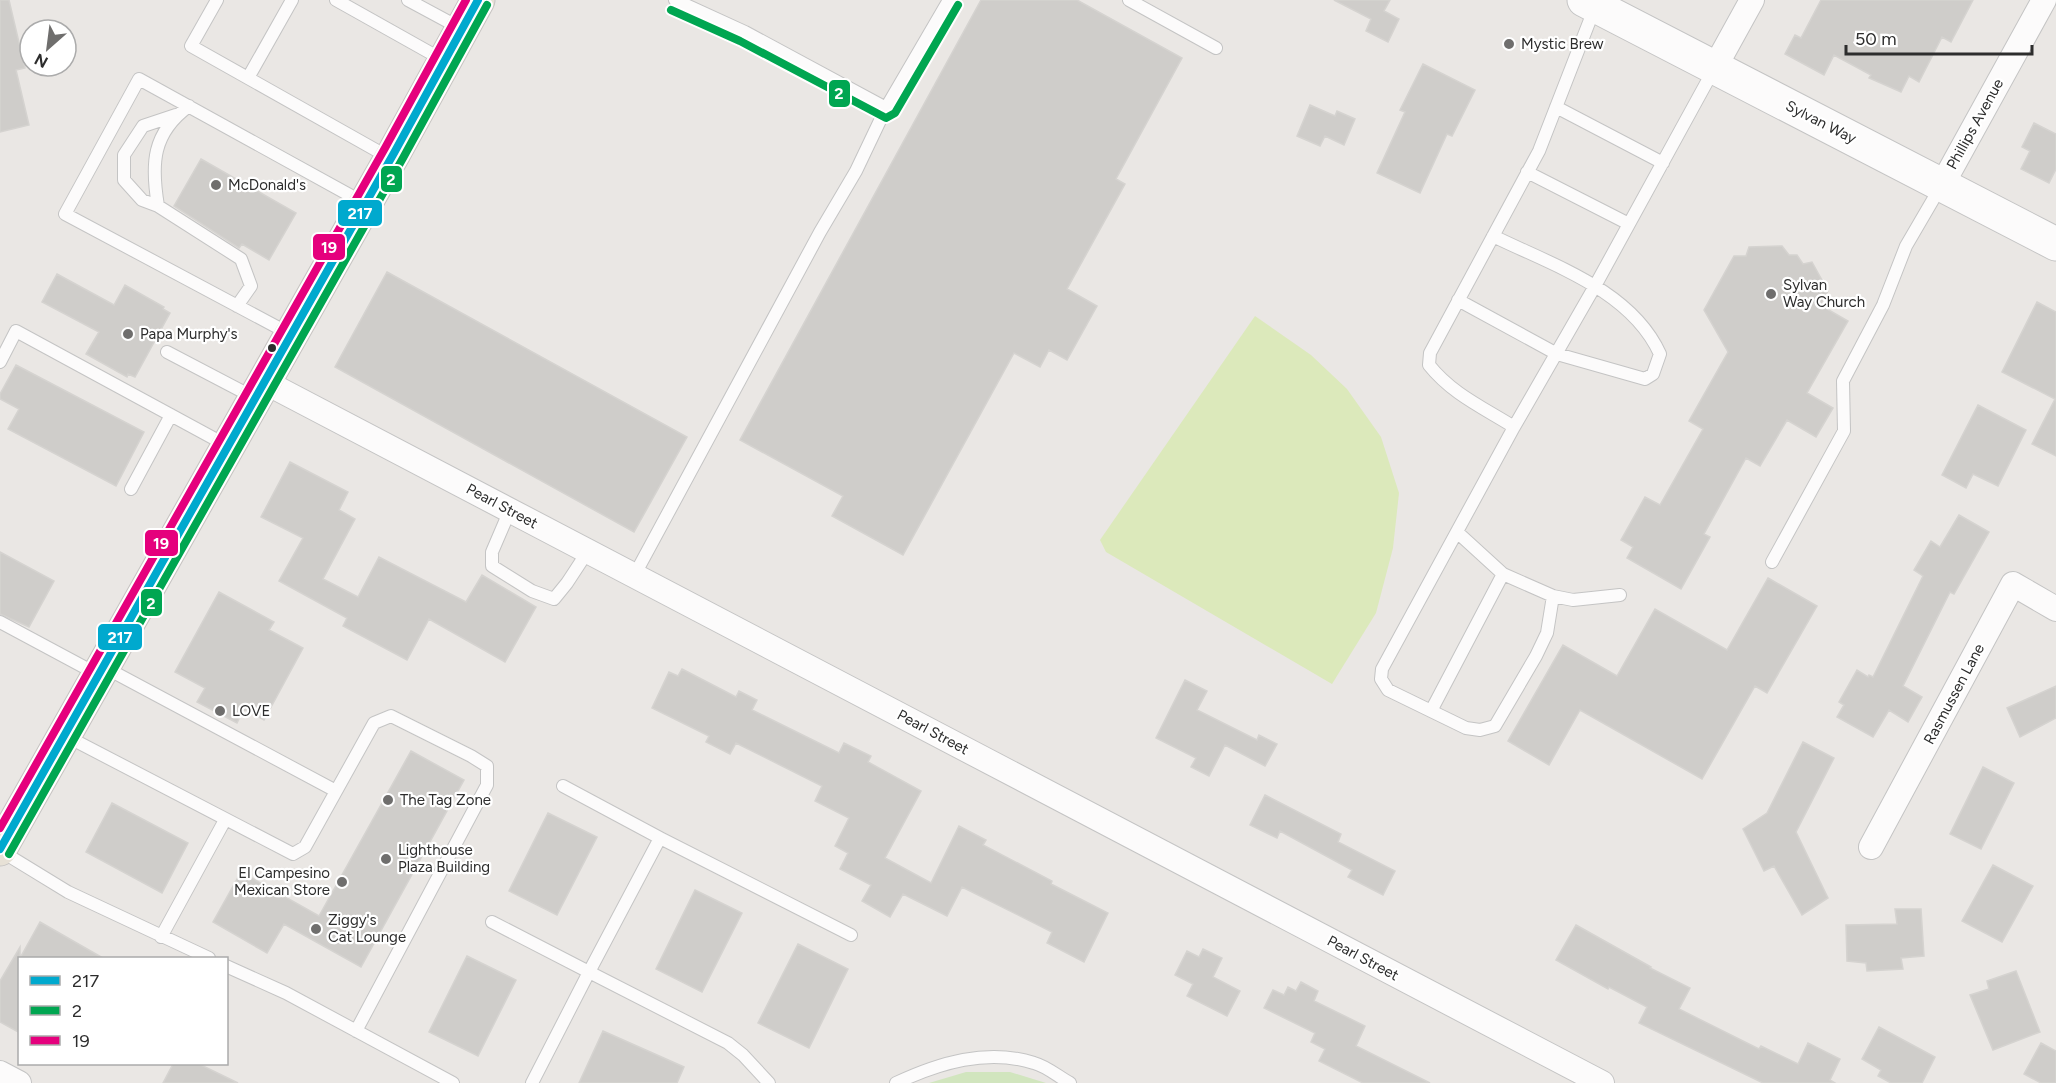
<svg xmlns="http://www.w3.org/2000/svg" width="2056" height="1083" font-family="Figtree,sans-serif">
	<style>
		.green { fill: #d1e5be }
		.pitch { fill: #dce9bb }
		.building { fill: #cfcdca; stroke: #d5d3d0; stroke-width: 1.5 }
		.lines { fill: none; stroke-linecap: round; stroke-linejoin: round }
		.service-casing { stroke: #c4c4c4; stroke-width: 14 }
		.minor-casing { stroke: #c4c4c4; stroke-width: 26 }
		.secondary-casing { stroke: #c4c4c4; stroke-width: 35 }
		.primary-casing { stroke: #c6c4c3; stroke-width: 35 }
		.service { stroke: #fcfbfb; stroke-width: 12 }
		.minor { stroke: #fcfbfb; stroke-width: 24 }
		.secondary { stroke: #fcfbfb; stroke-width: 33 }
		.primary { stroke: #e7e1d6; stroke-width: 33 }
		.bus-1-casing { stroke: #fff; stroke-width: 12 }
		.bus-2-casing { stroke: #fff; stroke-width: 12 }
		.bus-3-casing { stroke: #fff; stroke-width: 12 }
		.bus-1 { stroke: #00a9ce; stroke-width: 8 }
		.bus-2 { stroke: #00a651; stroke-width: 8 }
		.bus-3 { stroke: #e5007d; stroke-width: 8 }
		.poi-dot { fill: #6f6e6d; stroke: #fff; stroke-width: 2 }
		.bus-dot { fill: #2d2d2d; stroke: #fff; stroke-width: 2 }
		.labels { text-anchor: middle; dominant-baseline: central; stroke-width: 4.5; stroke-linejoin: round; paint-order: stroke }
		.poi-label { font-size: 15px; fill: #2d2d2d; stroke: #fff; text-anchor: start }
		.street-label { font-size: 15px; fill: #2d2d2d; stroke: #fff }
		.line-badge { stroke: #fff; stroke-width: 2 }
		.badge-label { font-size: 16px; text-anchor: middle; font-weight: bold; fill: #fff }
	</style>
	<rect width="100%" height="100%" fill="#eae7e4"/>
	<path class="green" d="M966,1072h44l36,11h-117z"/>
	<path class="pitch" d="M1255,316l56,39 36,34 34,48 18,56 -6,55 -17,65 -44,71 -226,-132 -6,-12z"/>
	<path class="building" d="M0,0h9l16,68 -9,2 13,55 -29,7z
		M981,0h96l105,58 -66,121 9,5 -58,105 30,17 -30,54 -18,-10 -9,17 -26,-14 -111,202 -71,-39 11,-20 -103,-56z
		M1334,0h56l-6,11 15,8 -11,23 -22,-11 5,-12z
		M1821,0h152l-22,42 -9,-5 -23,45 -10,-6 -8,16 -32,-14 2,-3 -37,-20 -10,20 -39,-21 10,-19 6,3z
		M1423,64l52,26 -23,46 -5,-2 -27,59 -43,-20 28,-61 -5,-2z
		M1310,105l25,11 2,-5 18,8 -11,26 -19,-9 -5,10 -23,-10z
		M2034,123l22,11v35l-7,14 -28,-14 9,-18 -8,-4z
		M201,159l95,54 -27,47 -27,-16 -3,4 -65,-42z
		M1782,246l7,9h8l6,9 9,-2 16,29 -8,14 28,16 -41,72 26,15 -17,29 -29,-17 -27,46 -14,-8 -42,76 6,3 -29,52 -54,-31 6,-11 -12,-7 24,-43 15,8 43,-76 -14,-8 39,-69 -24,-42 30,-54h12l3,-9z
		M387,272l300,165 -53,95 -299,-165z
		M57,274l57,31 11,-20 39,22 -1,2 7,4 -35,64 -7,-3 -1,3 -41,-23 13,-22 -57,-30z
		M2037,302l19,10v144l-24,-12 23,-45 -53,-27z
		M16,365l128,67 -28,54 -108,-57 11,-20 -19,-10v-5z
		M1978,405l48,25 -28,56 -25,-12 -7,14 -24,-13z
		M290,462l58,30 -9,18 16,9 -32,60 35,18 21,-40 87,45 16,-27 54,32 -31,55 -76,-43 -22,41 -64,-34 4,-8 -68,-37 24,-43 -42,-21z
		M1959,515l30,17 -35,62 -4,-2 -47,94 19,11 -14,25 -19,-12 -16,27 -36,-20 7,-12 -5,-3 18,-32 11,7 1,-2 4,2 50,-101 -9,-6 17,-29 9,6z
		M0,552l54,29 -25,46 -29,-13z
		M1768,578l49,28 -50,87 -12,-7 -53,93 -122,-69 -31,55 -41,-24 55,-96 54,31 38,-67 72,41z
		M219,592l55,30 -5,8 34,18 -39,72 -20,-11 -7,14 -40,-21 8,-14 -30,-16z
		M682,669l54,28 3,-6 18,9 -5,10 87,43 5,-10 27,13 -3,6 53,29 -36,67 46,25 28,-57 27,14 -3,5 69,36 -1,3 57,29 -24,49 -37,-19 5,-11 -90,-45 -15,29 -44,-22 -13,23 -28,-16 9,-16 -31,-16 8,-16 -13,-7 14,-28 -34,-17 7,-15 -86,-43 -6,11 -24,-12 3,-6 -57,-28 17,-36 9,4z
		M1185,680l22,11 -10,19 60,30 2,-5 18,9 -12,22 -40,-21 -16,31 -18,-9 5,-9 -40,-20z
		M2056,686v32l-36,19 -13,-29z
		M1803,742l31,16 -38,74 32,66 -26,17 -28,-49 -10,5 -21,-42 24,-16z
		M411,751l53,29 -103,187 -77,-43 -17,29 -54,-31 28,-50 78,44z
		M1983,767l31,16 -33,66 -31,-15z
		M1265,795l76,39 -3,8 57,29 -12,24 -35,-18 4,-7 -72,-39 -3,7 -27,-13z
		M112,803l76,40 -26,50 -76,-41z
		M548,813l49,24 -40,78 -48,-24z
		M1993,865l40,21 -31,56 -40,-21z
		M695,890l47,23 -40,79 -46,-23z
		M1895,909h26l3,47 -23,2 2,11 -36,2 -1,-8 -19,-2 -1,-36 51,-1z
		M40,922l63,36h-83v75l-20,-11v-41l20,-34v11z
		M1576,925l75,42 -1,1 40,20 -11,21 80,40 2,-3 37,18 10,-21 32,16 -10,21 5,3h-72l-124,-60 8,-16 -38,-20 -1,2 -52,-29z
		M798,944l50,25 -39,79 -51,-25z
		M1203,949l19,9 -9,19 27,14 -13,25 -40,-20 6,-12 -18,-9 12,-24 12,6z
		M467,956l49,24 -38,76 -49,-24z
		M2016,971l24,61 -47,18 -23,-55 19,-6 -2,-8z
		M1301,982l17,9 -4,10 51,25 -9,20 74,37h-67l-44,-22 6,-12 -14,-7 4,-9 -51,-25 9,-18 11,5 4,-8 8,4z
		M1879,1027l56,30 -13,26h-31l-13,-7 3,-6 -19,-11z
		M603,1031l81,36 -7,16h-98z
		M2041,1043l15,8v32h-15l-17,-9z
		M173,1064h26l39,19h-75z"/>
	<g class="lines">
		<defs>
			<path id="service" d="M217,0l-26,46 199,112
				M336,0l107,60
				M408,0l52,28
				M675,0l70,32 141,76
				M1129,0l87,48
				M1595,7l-56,144 -109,202 -1,12c23,29 55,43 85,62l81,-141 119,-217
				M248,78l44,-78
				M189,106c-37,27 -38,58 -31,100l83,53 10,27 -14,20
				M1556,107l107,56
				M1527,172l102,52
				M158,206l-16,-6 -18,-20v-25l19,-29 33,-11
				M1458,300l99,54 88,25 8,-5 7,-20c-29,-64 -108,-89 -167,-118
				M290,334l-225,-120 74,-135 225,124
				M167,352l86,45
				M0,362l16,-31 210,114
				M1514,427l-132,242 -1,10 7,11 78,38 14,2 15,-4 41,-70 11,-23 6,-37
				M131,489l40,-74
				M510,510l-18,42v14l40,25 22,8 13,-16 21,-32
				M1457,532l46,42 50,22 20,4 47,-5
				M1772,562l72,-131 -1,-50 40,-76 23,-59 35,-60
				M634,576l186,-344 36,-61 30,-63 63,-108
				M0,622l97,52
				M104,667l232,124
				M1431,711l72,-137
				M66,736l227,118 12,-7 69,-124 17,-7 80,40 16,10v19l-131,246
				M563,786l97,52
				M1,851l67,41 141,66
				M492,922l97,50 71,-134 191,97
				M161,937l64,-117
				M226,966l60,27 167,90
				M532,1083l57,-111 139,71 15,12 26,28
				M896,1083c43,-20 91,-35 138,-20 12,3 25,14 36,20"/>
			<path id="minor" d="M1715,67l37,-67
				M1942,185l102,-185
				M263,381l1339,702
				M1871,847l142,-263 43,25
				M0,1073l19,10"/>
			<path id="secondary" d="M1584,0l472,244"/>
			<path id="primary" d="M0,849l394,-696 84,-153"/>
		</defs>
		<use href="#service" class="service-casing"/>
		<use href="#minor" class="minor-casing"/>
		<use href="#secondary" class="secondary-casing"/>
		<use href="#primary" class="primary-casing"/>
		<use href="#service" class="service"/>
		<use href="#minor" class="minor"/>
		<use href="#secondary" class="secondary"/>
		<use href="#primary" class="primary"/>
		<defs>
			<path id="bus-1" d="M0,849l394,-696 84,-153"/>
			<path id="bus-2" d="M671,10l69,31 146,77 9,-5 63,-108
				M9,854l394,-696 84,-153"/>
			<path id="bus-3" d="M0,828l385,-680 81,-148"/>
		</defs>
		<use href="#bus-1" class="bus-1-casing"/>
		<use href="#bus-2" class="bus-2-casing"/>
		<use href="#bus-3" class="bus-3-casing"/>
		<use href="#bus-1" class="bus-1"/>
		<use href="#bus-2" class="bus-2"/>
		<use href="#bus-3" class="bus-3"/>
	</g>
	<g class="poi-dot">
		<circle cx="1509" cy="44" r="6"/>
		<circle cx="216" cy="185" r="6"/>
		<circle cx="1771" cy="294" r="6"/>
		<circle cx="128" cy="334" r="6"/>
		<circle cx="220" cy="711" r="6"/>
		<circle cx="388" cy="800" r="6"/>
		<circle cx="386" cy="859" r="6"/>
		<circle cx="342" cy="882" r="6"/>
		<circle cx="316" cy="929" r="6"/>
	</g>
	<circle class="bus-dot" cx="272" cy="348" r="5"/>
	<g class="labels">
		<g class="poi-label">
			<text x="1521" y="44">Mystic Brew</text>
			<text x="228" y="185">McDonald's</text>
			<text x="1783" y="285">Sylvan<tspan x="1783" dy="17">Way Church</tspan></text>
			<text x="140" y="334">Papa Murphy's</text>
			<text x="232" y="711">LOVE</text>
			<text x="400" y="800">The Tag Zone</text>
			<text x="398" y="850">Lighthouse<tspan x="398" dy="17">Plaza Building</tspan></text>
			<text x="330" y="873" text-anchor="end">El Campesino<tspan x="330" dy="17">Mexican Store</tspan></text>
			<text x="328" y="920">Ziggy's<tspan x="328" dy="17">Cat Lounge</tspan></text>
		</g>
		<g class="street-label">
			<text transform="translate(1821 122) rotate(27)">Sylvan Way</text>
			<text transform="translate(1975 124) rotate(-61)">Phillips Avenue</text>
			<text transform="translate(502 506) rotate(28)">Pearl Street</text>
			<text transform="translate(1954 694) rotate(-62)">Rasmussen Lane</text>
			<text transform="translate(933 732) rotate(28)">Pearl Street</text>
			<text transform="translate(1363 958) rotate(28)">Pearl Street</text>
		</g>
	</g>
	<g class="line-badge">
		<rect x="828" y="79" width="23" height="29" rx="6" fill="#00a651"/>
		<rect x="380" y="165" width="23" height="28" rx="6" fill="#00a651"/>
		<rect x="337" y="199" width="46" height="28" rx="6" fill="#00a9ce"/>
		<rect x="312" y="233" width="34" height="28" rx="6" fill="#e5007d"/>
		<rect x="144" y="529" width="35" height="28" rx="6" fill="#e5007d"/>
		<rect x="140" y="588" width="23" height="29" rx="6" fill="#00a651"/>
		<rect x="97" y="623" width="46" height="28" rx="6" fill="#00a9ce"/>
	</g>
	<g class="badge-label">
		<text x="839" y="99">2</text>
		<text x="391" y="185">2</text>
		<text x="360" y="219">217</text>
		<text x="329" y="253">19</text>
		<text x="161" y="549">19</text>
		<text x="151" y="609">2</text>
		<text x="120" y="643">217</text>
	</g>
	<rect x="18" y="957" width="210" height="108" fill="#ffffff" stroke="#ababab" stroke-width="1.5"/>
	<rect x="30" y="976" width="30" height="9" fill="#00a9ce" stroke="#ababab" stroke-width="1.5"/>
	<text x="72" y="987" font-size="18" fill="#2d2d2d">217</text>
	<rect x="30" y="1006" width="30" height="9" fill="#00a651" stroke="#ababab" stroke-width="1.5"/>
	<text x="72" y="1017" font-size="18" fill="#2d2d2d">2</text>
	<rect x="30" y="1036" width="30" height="9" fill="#e5007d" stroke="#ababab" stroke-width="1.5"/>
	<text x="72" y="1047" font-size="18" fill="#2d2d2d">19</text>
	<g transform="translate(48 48) rotate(208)"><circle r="28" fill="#ffffff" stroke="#ababab" stroke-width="1.5"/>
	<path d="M0-4.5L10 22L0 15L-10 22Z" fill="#6f6e6d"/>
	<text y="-9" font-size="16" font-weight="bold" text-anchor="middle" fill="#2d2d2d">N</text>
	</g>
	<path d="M1846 45v9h186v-9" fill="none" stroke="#2d2d2d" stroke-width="3"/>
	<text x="1855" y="45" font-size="18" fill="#2d2d2d" stroke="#ffffff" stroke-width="4.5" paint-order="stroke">50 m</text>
</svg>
